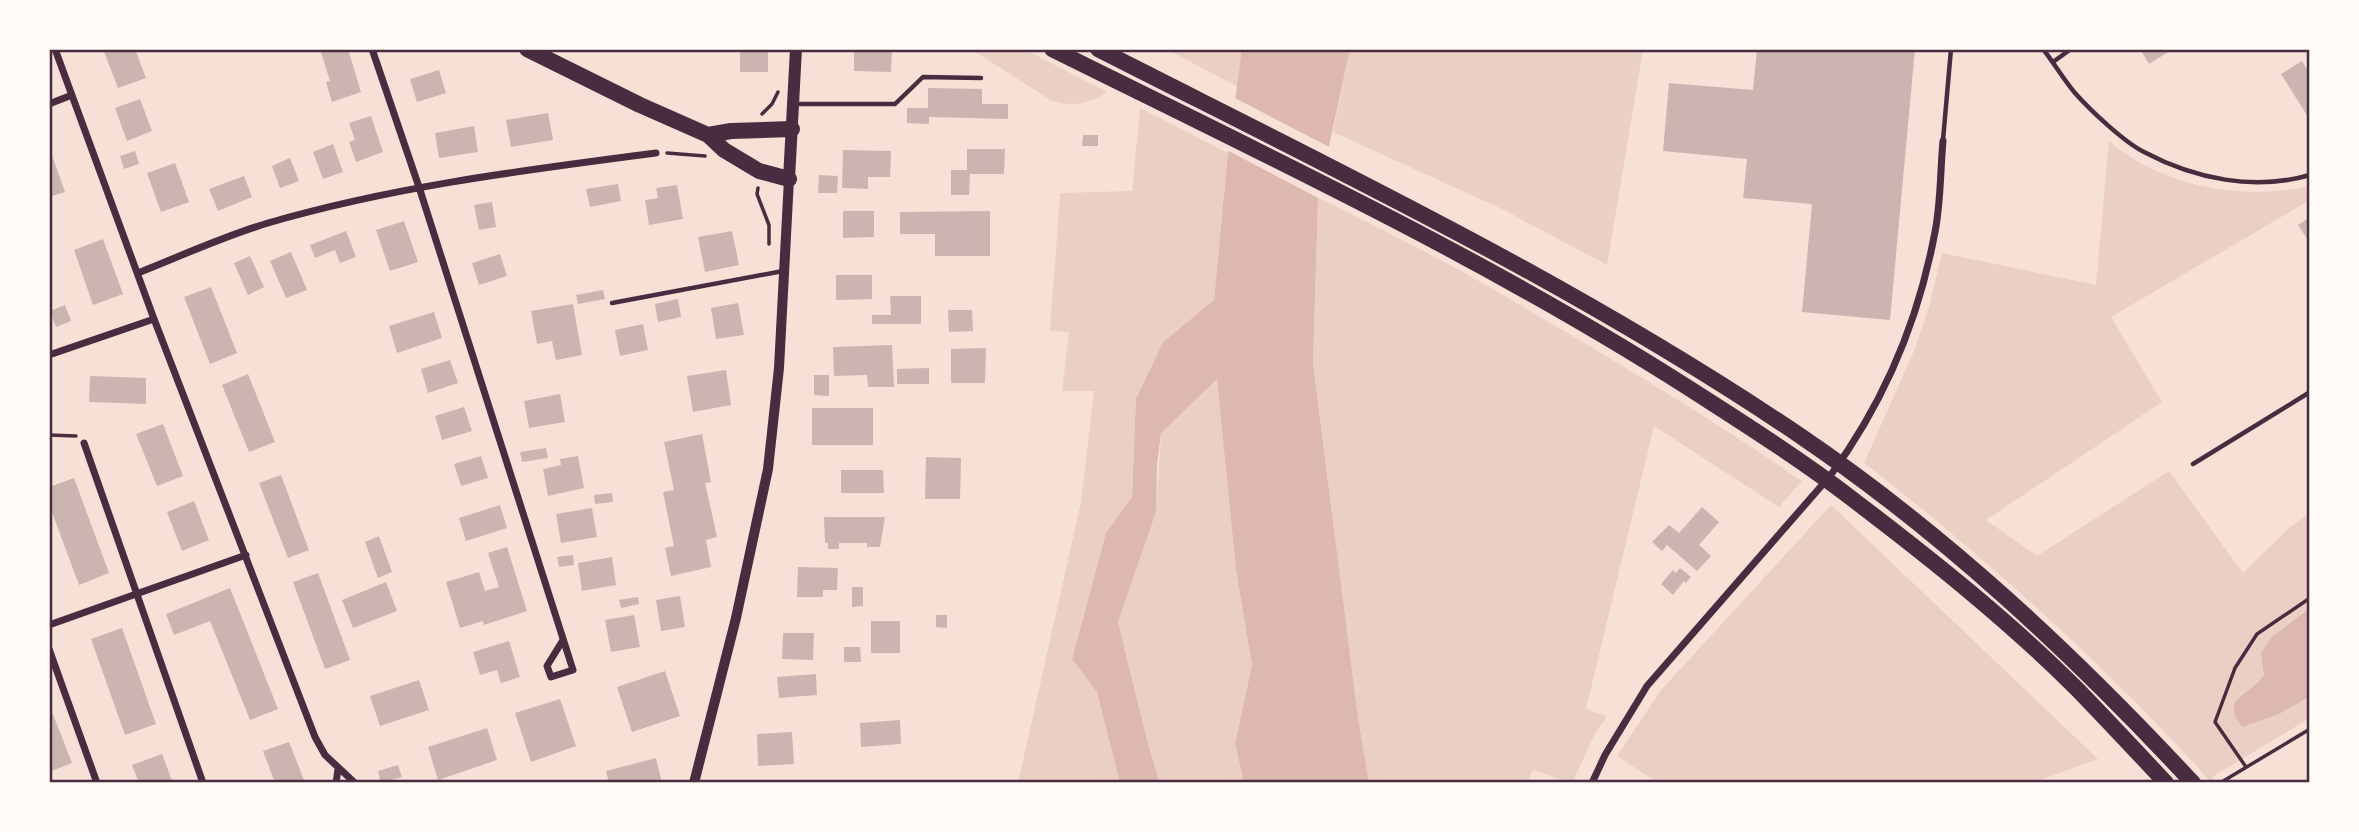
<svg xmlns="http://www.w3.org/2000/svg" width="2359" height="832" font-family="Lato,sans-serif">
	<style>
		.green { fill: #ebcfc5 }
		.water { fill: #dcb8b0 }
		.pier { fill: #f7e1d7 }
		.building { fill: #ccb4b1 }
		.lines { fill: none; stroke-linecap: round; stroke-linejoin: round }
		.path { stroke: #4a2c40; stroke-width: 3.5 }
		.service { stroke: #4a2c40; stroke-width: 4.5 }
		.minor { stroke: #4a2c40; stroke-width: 7 }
		.tertiary { stroke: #4a2c40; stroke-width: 10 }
		.secondary { stroke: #4a2c40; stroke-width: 12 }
		.trunk { stroke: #4a2c40; stroke-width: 16 }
		.neatline { fill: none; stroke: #4a2c40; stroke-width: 2.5 }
	</style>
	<rect width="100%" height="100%" fill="#f7e1d7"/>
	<path class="green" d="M971,49h53l83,43c-18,12 -33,15 -55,9z
		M1166,49h76l-4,38z
		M1350,49h293l-36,216 -103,-55 -171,-78z
		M1140,108l88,45 -14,147 -51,42 -27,57 -4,98 -26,36 -34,126 25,33 23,91h-102l63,-281 13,-111h-32l7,-59 -19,-1 10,-138 72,-2z
		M2109,141c54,46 132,60 201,45v14l-199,117 51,85 -176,118 51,36 132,-85 74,102 46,-45 21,-15v205l-98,59 5,6h-5c-106,-117 -223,-223 -348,-320l50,-112 15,-44 13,-54 154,32z
		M1318,197c59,31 119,59 175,92 105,62 209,123 309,192l-23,26 -125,-81 -68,283 21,7 -13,20 -22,47 -39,-13 -6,13h-158l-11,-65 -45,-355z
		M1217,378l19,192 16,95 -17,78 9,40h-84l-11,-35 -31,-126 38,-110 5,-79z
		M1831,505l267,254 -66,24h-374l-41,-27 44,-66z"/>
	<path class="water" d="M1242,49h108l-32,148 -5,166 45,355 11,65h-125l-9,-40 17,-78 -16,-95 -19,-191 -56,54 -4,32 -1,47 -38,110 31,126 11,35h-40l-23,-91 -25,-33 34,-126 26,-36 4,-98 27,-57 51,-42 14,-147z
		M2310,608v88l-31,18 -37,13 -7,-10 -1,-13c9,-13 21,-15 30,-29l-3,-22 12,-17z"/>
	<path class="pier" d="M1233,97l100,52 -11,51 -97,-51z"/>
	<path class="building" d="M103,49h32l11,29 -28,10z
		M320,49h28l13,43 -29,10 -6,-20 4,-1z
		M854,49h38l-1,23 -37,-1z
		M1757,49h158l-25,271 -88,-8 10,-108 -69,-6 4,-39 -84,-8 6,-68 84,7z
		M2140,49h33l-24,15z
		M740,51l28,1v20h-28z
		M2302,61l8,13v46l-29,-46z
		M439,70l7,23 -29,9 -7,-23z
		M928,88l54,1v15h26v15l-79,-2v7l-22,-1v-15h21z
		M140,99l12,32 -25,10 -12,-33z
		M548,113l5,27 -42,7 -5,-27z
		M371,116l12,36 -27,10 -7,-20 6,-2 -6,-17z
		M474,126l4,26 -39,6 -4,-25z
		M1083,135h15v11h-16z
		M333,144l10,28 -20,7 -10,-27z
		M49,147l16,45 -16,5z
		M967,149h38l-1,25h-34l-1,21h-18v-25h16z
		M843,150l48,1 -1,26h-22v12l-26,-1z
		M135,151l4,13 -15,5 -4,-13z
		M290,158l9,23 -19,7 -8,-22z
		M175,163l14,39 -28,10 -14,-39z
		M819,175l19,1 -1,17h-19z
		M244,176l8,21 -34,14 -9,-22z
		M618,184l3,17 -31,6 -4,-18z
		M677,185l6,34 -34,6 -4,-25 13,-2 -2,-10z
		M492,202l4,25 -17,3 -5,-25z
		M843,211h31v26l-31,1z
		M990,211v45h-55v-22h-35v-22z
		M2310,217v26l-12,-18z
		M404,221l14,41 -28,9 -14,-41z
		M346,231l10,26 -16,6 -5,-13 -20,8 -5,-13z
		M732,231l7,34 -34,7 -7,-35z
		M103,239l20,55 -30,11 -19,-55z
		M291,252l16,38 -21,8 -16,-37z
		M500,254l7,22 -28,9 -7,-22z
		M250,256l14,31 -16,8 -14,-32z
		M836,275h36v24l-36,1z
		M211,287l26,66 -27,11 -26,-67z
		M603,290l2,9 -27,5 -2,-9z
		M890,296h31v28h-49v-9h19z
		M678,299l3,18 -23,5 -3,-18z
		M738,303l6,32 -28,4 -5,-31z
		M573,304l9,51 -26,5 -4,-19 -15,3 -6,-33z
		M65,305l6,16 -15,6 -6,-16z
		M948,310h24l1,21 -24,1z
		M434,312l8,26 -45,15 -8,-27z
		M643,324l5,26 -28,6 -5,-26z
		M892,345l2,42h-26l-1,-12 -33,1 -1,-29z
		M986,348l-1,35h-34v-34z
		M450,360l8,23 -30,10 -7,-24z
		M929,368v16h-32v-15z
		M726,370l5,35 -38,7 -6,-36z
		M248,374l27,68 -26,10 -27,-67z
		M814,375h15v21l-15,-1z
		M90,376l56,2v26l-57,-2z
		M560,394l5,28 -36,6 -5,-27z
		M464,407l8,24 -30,9 -7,-24z
		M812,408h61v37h-61z
		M163,424l20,52 -26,10 -21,-52z
		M702,434l9,48 -6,1 12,54 -11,3 5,27 -40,9 -6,-28 9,-2 -11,-54 11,-2 -10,-48z
		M546,448l2,10 -26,4 -2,-10z
		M481,456l7,22 -27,8 -7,-22z
		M578,456l6,32 -36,8 -5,-27 18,-4 -1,-6z
		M926,457l35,1 -1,41h-35z
		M841,470h42l1,23h-43z
		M281,475l28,75 -21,8 -29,-75z
		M74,478l35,95 -30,12 -30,-81v-17z
		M612,493l1,9 -18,2 -1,-9z
		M194,501l15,39 -27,11 -15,-39z
		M500,505l7,23 -41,13 -7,-23z
		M1702,507l17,15 -20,23 12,11 -14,15 -30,-26 -5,6 -10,-9 17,-17 10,8z
		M592,508l5,29 -36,6 -5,-29z
		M824,517h61l-5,30h-13v-4h-28v6h-11v-6h-3z
		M379,536l13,36 -14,6 -13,-36z
		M507,547l20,64 -43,14 -1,-4 -23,7 -14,-46 33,-10 6,19 14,-4 -11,-34z
		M573,555l1,10 -15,2 -2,-10z
		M612,557l4,28 -34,6 -4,-28z
		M798,567l40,1 -1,22h-14v7h-26z
		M1680,568l11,9 -5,6 -2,-2 -11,14 -12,-11 12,-14 3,3z
		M318,573l32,87 -25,9 -32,-87z
		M386,582l11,29 -44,17 -11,-28z
		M852,587h11v19l-11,1z
		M230,588l48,121 -28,11 -40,-99 -36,14 -8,-21z
		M680,596l5,31 -24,4 -5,-31z
		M638,597l1,7 -18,4 -2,-8z
		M634,615l6,32 -29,5 -6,-32z
		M936,615h11v13l-11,-1z
		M871,621h29v32h-29z
		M122,628l34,96 -31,11 -34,-96z
		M783,633h31l-1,27 -31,-1z
		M509,641l11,36 -19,6 -4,-13 -17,5 -7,-23z
		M844,647h16l1,15h-17z
		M665,671l15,45 -48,16 -15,-45z
		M816,674l1,21 -38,3 -2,-21z
		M419,680l10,30 -49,16 -10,-30z
		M560,699l16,47 -45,16 -16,-49z
		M49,704l23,59 -23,9z
		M900,720l1,24 -40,3 -1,-24z
		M487,728l10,32 -59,20 -10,-33z
		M792,732l2,32 -36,2 -1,-32z
		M289,742l8,20 8,21h-30l-12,-32z
		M162,754l11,29h-34l-7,-18z
		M656,758l6,25h-53l-3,-12z
		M398,765l4,12 -21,6 -3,-12z"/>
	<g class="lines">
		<path class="path" d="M762,114l10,-10 6,-12
			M667,153l38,3
			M758,188l-1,6 12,31v19
			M49,435l27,1
			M2246,767l-31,-45 20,-54 22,-34 53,-36
			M2220,783l90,-54"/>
		<path class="service" d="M2043,49c11,14 20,30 32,44 15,17 49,49 69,59 51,27 110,39 166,23
			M2053,62l18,-13
			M794,104h101l28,-27 58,1
			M1943,140l8,-91
			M612,303l171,-32
			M2193,464l117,-72"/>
		<path class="minor" d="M55,49l99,270 161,418 10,18 30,28
			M372,49l47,138 154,483 -22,7 -4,-11 16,-26
			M49,104l23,-9
			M138,273c43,-17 86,-37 130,-50 127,-37 258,-53 388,-70
			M49,355l105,-36
			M84,443l119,340
			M49,625l197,-70
			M49,649l48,134
			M336,783l2,-14
			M1592,783l13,-28 42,-69 183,-210c53,-72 87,-151 104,-239 7,-31 6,-64 9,-96"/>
		<path class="tertiary" d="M694,783l42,-165 32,-149 11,-101 10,-189"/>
		<path class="secondary" d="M789,179l7,-130"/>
		<path class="trunk" d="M527,49l113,56 68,30 16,15 35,21 30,8
			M1052,49c224,111 450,217 660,354 47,30 95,61 139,95 79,60 157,122 227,192 30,31 59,62 88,93
			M1098,49c238,121 479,236 701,386 146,99 274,219 394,348
			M708,135l23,-4 61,-2"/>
	</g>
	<rect width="2359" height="832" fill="none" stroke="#fffaf5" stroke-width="102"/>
	<rect x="51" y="51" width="2257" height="730" class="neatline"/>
</svg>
